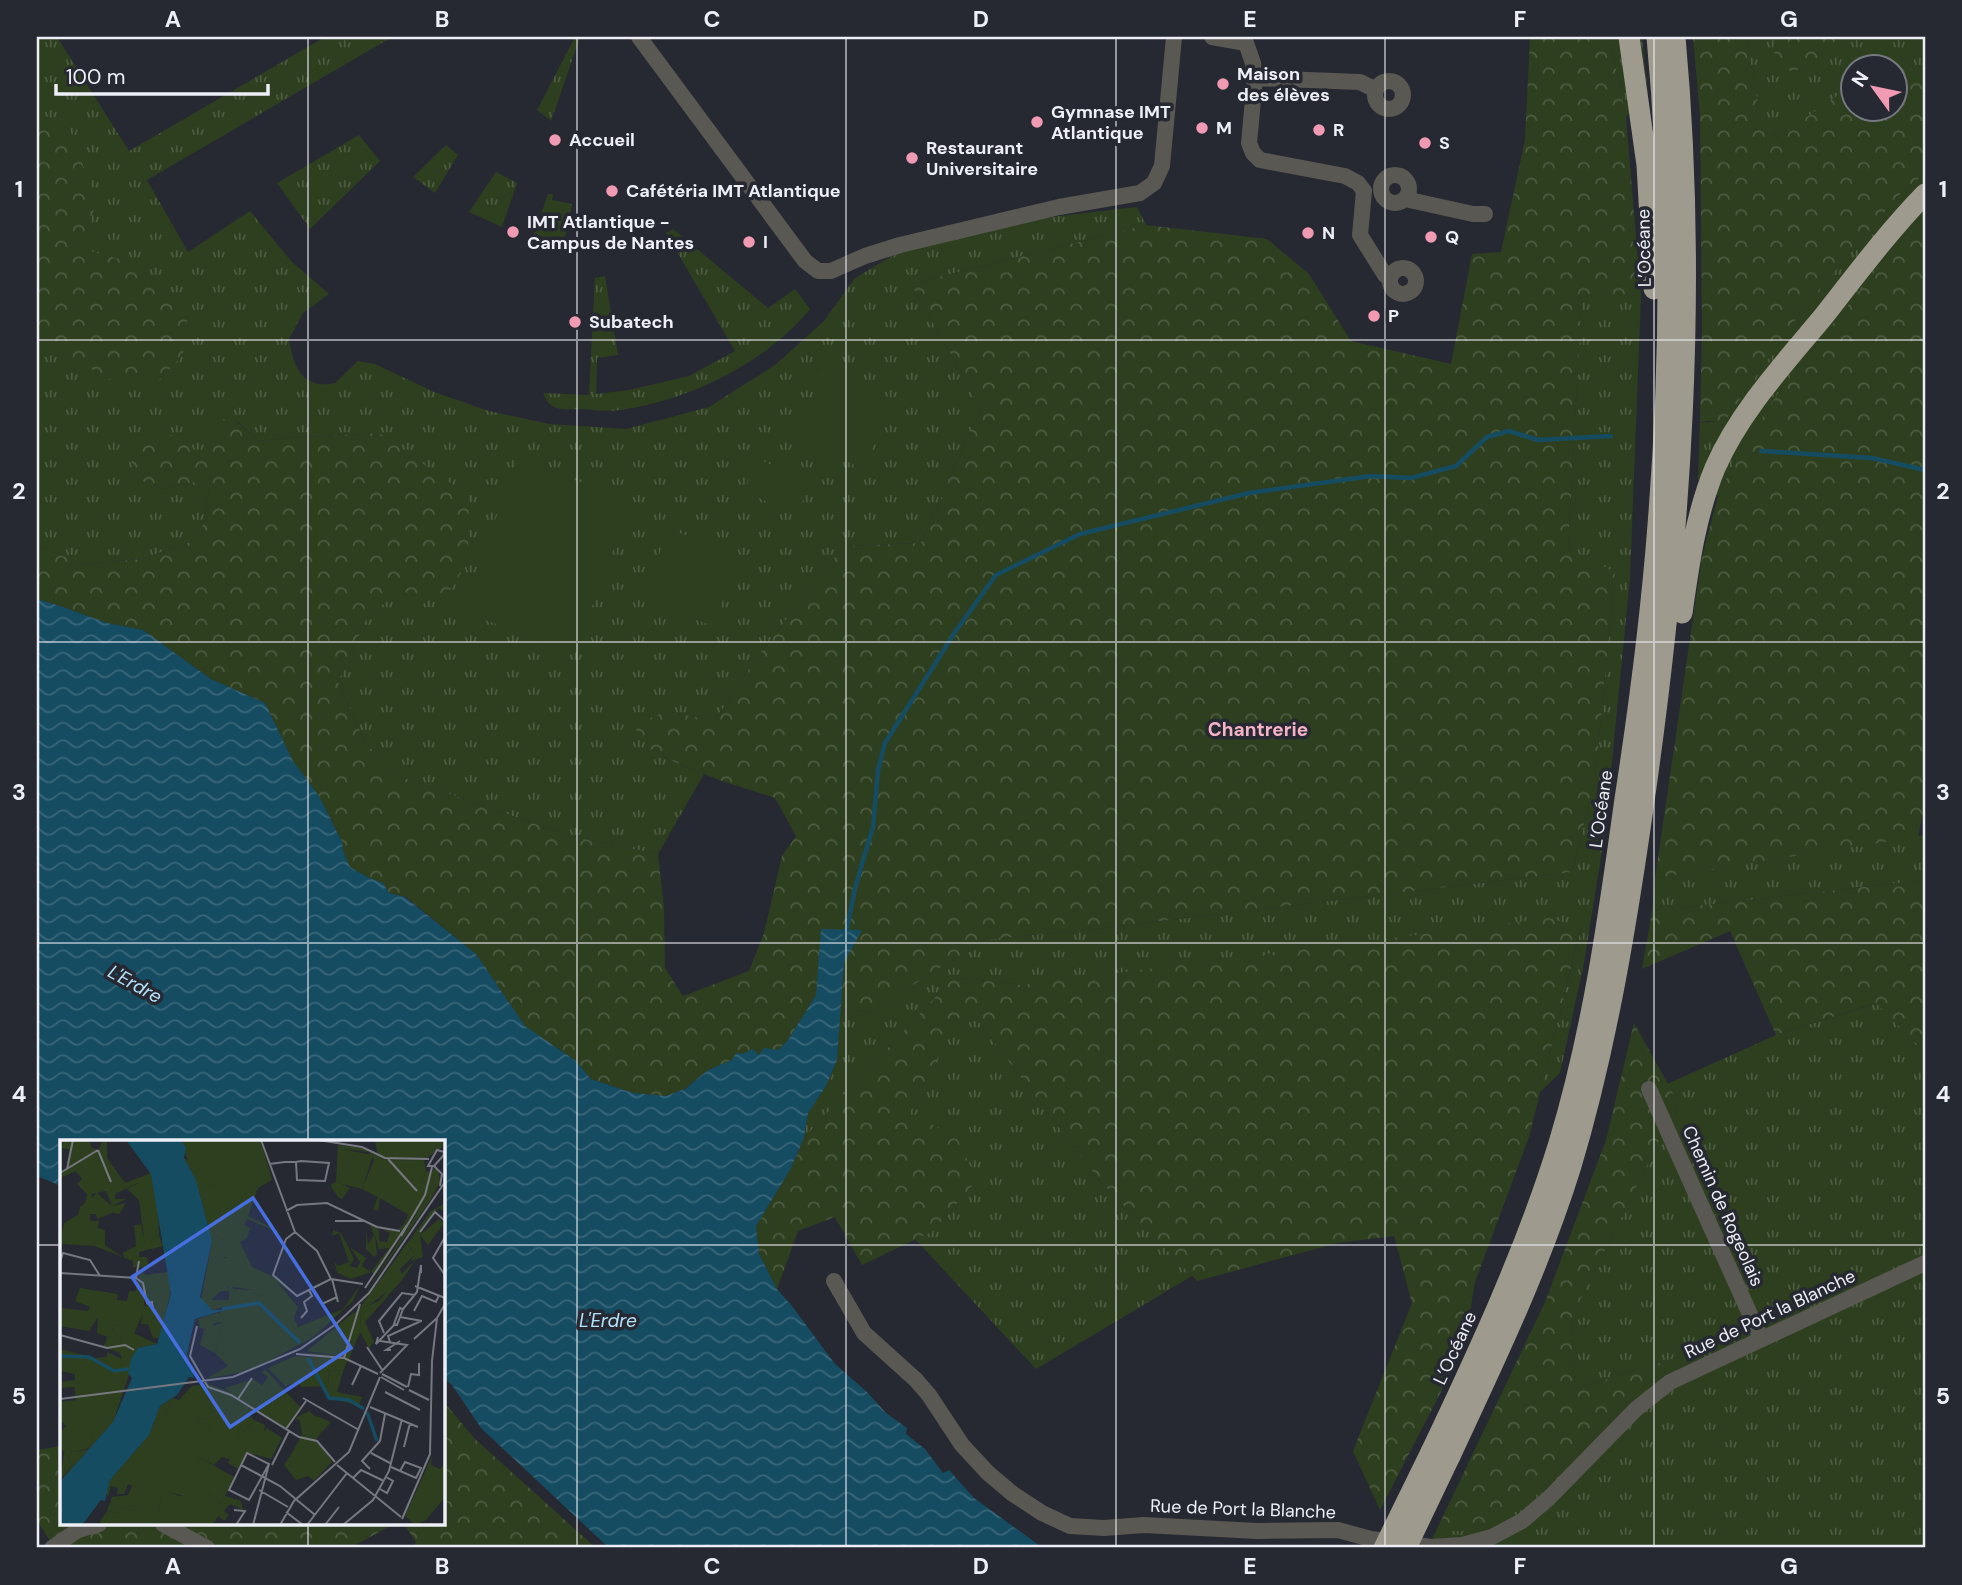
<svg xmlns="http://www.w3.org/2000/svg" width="1962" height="1585" font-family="'DM Sans',sans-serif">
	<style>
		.grass { fill: url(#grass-tufts) }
		.forest { fill: url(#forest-crowns) }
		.garden { fill: #2e3f20 }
		.water { fill: url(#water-waves) }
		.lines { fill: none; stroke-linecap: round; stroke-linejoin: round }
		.stream { stroke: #164c62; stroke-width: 4.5 }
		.minor { stroke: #5a5853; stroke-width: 16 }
		.highway { stroke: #9e9a8d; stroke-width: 21 }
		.highway-bridge { stroke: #9e9a8d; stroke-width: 21 }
		.grid { fill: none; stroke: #eeeff6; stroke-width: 2; stroke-opacity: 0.55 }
		.poi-dot { fill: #f09ab4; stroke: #262832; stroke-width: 2.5 }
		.labels { text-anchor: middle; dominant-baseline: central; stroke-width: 7; stroke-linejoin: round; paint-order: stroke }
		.poi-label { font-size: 18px; font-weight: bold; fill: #eeeff6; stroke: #262832; text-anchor: start }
		.street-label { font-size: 18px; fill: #eeeff6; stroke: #262832 }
		.neighbourhood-label { font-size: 19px; font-weight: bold; fill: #f5b3c6; stroke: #262832 }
		.water-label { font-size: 19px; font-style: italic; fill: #b3e2f9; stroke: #262832 }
		.inset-river { fill: none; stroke: #164c62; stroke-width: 3.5 }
		.inset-road { fill: none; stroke: #767880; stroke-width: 2 }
		.view { fill: #476ede; fill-opacity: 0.15; stroke: #476ede; stroke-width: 3.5 }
		.inset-edge { fill: none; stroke: #eeeff6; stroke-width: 3.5 }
		.neatline { fill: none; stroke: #eeeff6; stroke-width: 2.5 }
		.grid-label { font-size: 23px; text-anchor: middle; font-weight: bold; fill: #eeeff6 }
	</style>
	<defs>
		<pattern id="grass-tufts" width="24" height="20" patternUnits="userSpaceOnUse" patternTransform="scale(1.75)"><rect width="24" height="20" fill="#2e3f20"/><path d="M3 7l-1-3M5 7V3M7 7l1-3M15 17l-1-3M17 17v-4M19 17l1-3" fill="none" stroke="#4d5b41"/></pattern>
		<pattern id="forest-crowns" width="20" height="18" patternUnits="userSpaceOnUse" patternTransform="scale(1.75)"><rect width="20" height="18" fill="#2e3f20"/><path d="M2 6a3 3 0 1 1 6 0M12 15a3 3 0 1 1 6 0" fill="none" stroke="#4d5b41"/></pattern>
		<pattern id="water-waves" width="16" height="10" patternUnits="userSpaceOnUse" patternTransform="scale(1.75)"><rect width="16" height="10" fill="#164c62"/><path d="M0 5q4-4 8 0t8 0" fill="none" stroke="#386679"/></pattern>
	</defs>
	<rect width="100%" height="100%" fill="#262832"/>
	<path class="grass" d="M37,37h20l72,114 196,-114h67l-245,143 41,72 62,-41 41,50 38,33 -26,19 -14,26c3,18 7,40 29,45 4,1 12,0 17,-1l23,-22 17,3 59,28 55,19 60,13 77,5 83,-22 66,-42 49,-44 31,-43 52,-31 118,-27 112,-13 9,18 -235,59 70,124 -60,135 -77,3 -88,112 -41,63 -49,-10 -11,43 49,20 -46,80 -88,-18 -175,-61 -30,-33 -27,-60 31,-69 35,-23 -25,-157 -90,5 -31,3 -21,-20 -38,36 -68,4 6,18 27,10 30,-7 15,9 -6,34 -13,17 -48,17 -58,5 -47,-18z
		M575,37h5l-29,84 -14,-11z
		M1609,37h33l6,57 -22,23z
		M1746,37h179v41l-28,-24 -17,12h-26l-1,19 -74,52 -17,-9z
		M359,135l21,26 -70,68 -33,-46z
		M446,145l12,10 -23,38 -22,-16z
		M496,172l21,11 -15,44 -33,-15z
		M1925,173v39l-22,25 -167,222 -18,37 -20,-16 2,-57 24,-2 82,-116 92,-109z
		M548,194h5l-1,6 20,4c-4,24 -2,36 -26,48l-16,-6z
		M673,229l95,79 27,-19 15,20c-44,54 -122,92 -190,101 -12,2 -25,0 -37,-1 -18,0 -33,4 -40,-16l46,2 6,-117 10,-2 13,79 -21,3 -1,36 33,-4 60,-14 46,-25 -69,-118z
		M1582,293l59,3 -11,282 -25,254 -21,131 -24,110 -20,19 41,-164 -559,57 -68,-8 -150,161 4,-25 18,-27 11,-26 3,-51 32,3 64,-42 53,-31 89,-8 494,-59 23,-92 20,-207 -47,-24z
		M1925,835v45l-273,31 3,-33z
		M1877,1003l41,42 7,-2v505h-498l9,-17h26l83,-46 99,-99 39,-21 -4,-8 -104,32 -4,-70 107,-217 -11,-18 109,-49z
		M958,1017l21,5 119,157 94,97 -156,93 -121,-130 18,-8 -24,-117z"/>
	<path class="forest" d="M1530,37h79l17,80 15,179 -59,-2 -14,255 47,23 -20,208 -23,92 -494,59 -89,8 -53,31 -64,42 -32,-3 4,-46 -22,-34 -6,66 -28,45 -10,10 -19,6 -27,4 -24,10 -23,19 -19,7 -33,-3 -42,-14 -15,-18 -51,-35 -49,-72 -70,-57 -17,-4 -6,-10 -16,-6 -17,-10 -7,-16 -1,-9 -23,-46 -26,-35 -28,-58 -54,-24 -68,-49 -36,-7 -47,-17 -23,-7v-53l47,18 58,-5 48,-17 13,-17 6,-34 -15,-9 -30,7 -27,-10 -6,-18c15,-20 26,-27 51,-26l17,21 18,-38 19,3 22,20 31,-3 90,-5 90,63 -1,65 -15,25 -30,18 -19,-13 -35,22 -31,69 27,60 30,33 175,61 88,18 6,54 1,60 18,28 66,-25 15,-38 18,-77 14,-20 -21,-38 -56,-18 -64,-26 -22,-28 33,-15 49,10 41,-63 88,-112 77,-3 60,-135 -70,-124 235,-59 121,14 42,35 42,67 100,23 21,-110 29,-2 24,-112z
		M1693,37h53l16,90 16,10 75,-52 1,23h42v-42h-16l17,-12 28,24v95l-27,23 -92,109 -82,117 -17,-1 -7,2 2,-94 -2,-213z
		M1776,37h71l-31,30 -26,4 -16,-19z
		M37,112l32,15 27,74 -9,34v15l56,16 44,53 -4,36 -25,26h-45l-38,-21 -33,-13 -5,2z
		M1925,212v590l-7,35 -263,41 47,-321 16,-61 18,-37 44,-69 123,-153z
		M1925,880v163l-7,2 -42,-42 -100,32 -46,-104 -88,38 10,-58z
		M1549,918l32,9 -52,210 -54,145 -11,65 -84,163 -27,-59 59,-148 -18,-67 -56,7 -141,38 -99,-102 -119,-157 -21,-4 -49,96 47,22 21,44 -44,51 -71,34 -27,-48 -37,14 -21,58 -18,-35 -3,-28 34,-56 14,-32 150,-161 68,8z
		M1634,1023l44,79 -107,217 4,70 104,-32 4,8 -39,21 -99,99 -41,31 -42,15h-26l109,-229 61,-162z
		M443,1401l32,38 121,109h-184l4,-6 -12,-18h39z
		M61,1446v78h333l-44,24h-295l-18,-27v-71z"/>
	<path class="garden" d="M825,369l70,31 -32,69 -68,-32z
		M518,459l113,42 -56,152 -114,-42z
		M758,459l53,24 -15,32 -52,-24z
		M668,529l71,25 -25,72 -71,-24z"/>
	<path class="water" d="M37,599l23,7 47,17 36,7 68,49 54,24 28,58 26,35 23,46 1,9 7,16 17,10 16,6 6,10 16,4 71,57 49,72 51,35 15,18 42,14 33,3 19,-7 23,-19 24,-10 4,-7 6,1 11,-5 6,6 5,-7 14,2 10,-10 28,-45 5,-66 41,1 -18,33 -7,97 -11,26 -18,27 -4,25 -14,32 -34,56 3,28 18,35 15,17 43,58 32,28 19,21 21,15 -1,6 19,15 18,24 6,-3 25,28 69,50h-434l-128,-120 -29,-43 -9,-8v-235h-382v44l-24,-10z"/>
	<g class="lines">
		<path class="stream" d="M1761,451l111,7 53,12
			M844,933l3,-4 8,-41 18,-61 5,-57 7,-27 70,-111 41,-57 84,-41 169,-41 122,-17 40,2 45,-12 31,-29 22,-6 29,9 73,-4"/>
		<path class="minor" d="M639,37l166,224 13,10h13l34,-15 35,-11 159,-38 81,-14 14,-10 8,-17 12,-129
			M1212,37l34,6 7,20 2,15 -6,65 4,10 7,7 85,16 13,7 6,8 -4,44 25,40 5,4
			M1255,78l105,4 16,8
			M1375 95a14 14 0 1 1 28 0a14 14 0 1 1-28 0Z
			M1381 189a14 14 0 1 1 28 0a14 14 0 1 1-28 0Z
			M1405,199l68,15h12
			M1390 281a13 13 0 1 1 26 0a13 13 0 1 1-26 0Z
			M1649,1089l112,250
			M834,1281l30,52 52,47 13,15 33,50 26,28 25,21 29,19 28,13 34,2 40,-3 113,6 81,-1 33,9 60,8 31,-2 30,-8 30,-16 26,-22 88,-90 34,-27 255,-119
			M163,1524l44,24
			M52,1548l26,-18 21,-6"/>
		<path class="highway" d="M1629,37l18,128 7,124
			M1682,613c7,-50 14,-99 33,-145 25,-57 69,-104 108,-151 33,-42 65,-85 102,-123
			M1431,1452c48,-101 95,-202 128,-309 34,-112 50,-228 66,-344 14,-91 26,-182 33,-274 13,-162 14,-327 -1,-488
			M1450,1456c44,-94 90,-190 121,-290 37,-124 57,-251 75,-379 35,-250 52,-499 29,-750"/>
		<path class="highway-bridge" d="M1384,1548l47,-96
			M1406,1548l44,-92"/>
	</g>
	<path class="grid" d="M308,37v1105M577,37v1511M846,37v1511M1116,37v1511M1385,37v1511M1654,37v1511M37,340h1888M37,642h1888M37,943h1888M37,1245h24M443,1245h1482M308,1524v24"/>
	<g class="poi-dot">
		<circle cx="1223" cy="84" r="7"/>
		<circle cx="1037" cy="122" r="7"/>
		<circle cx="1202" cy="128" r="7"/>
		<circle cx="1319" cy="130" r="7"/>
		<circle cx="555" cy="140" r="7"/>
		<circle cx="1425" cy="143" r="7"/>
		<circle cx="912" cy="158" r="7"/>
		<circle cx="612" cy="191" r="7"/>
		<circle cx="513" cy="232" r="7"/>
		<circle cx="1308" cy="233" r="7"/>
		<circle cx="1431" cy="237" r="7"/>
		<circle cx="749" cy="242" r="7"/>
		<circle cx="1374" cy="316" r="7"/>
		<circle cx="575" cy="322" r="7"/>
	</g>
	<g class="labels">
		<g class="poi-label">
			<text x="1237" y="74">Maison<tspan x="1237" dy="21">des élèves</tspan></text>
			<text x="1051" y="112">Gymnase IMT<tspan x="1051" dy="21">Atlantique</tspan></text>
			<text x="1216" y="128">M</text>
			<text x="1333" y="130">R</text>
			<text x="569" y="140">Accueil</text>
			<text x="1439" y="143">S</text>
			<text x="926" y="148">Restaurant<tspan x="926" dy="21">Universitaire</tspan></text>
			<text x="626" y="191">Cafétéria IMT Atlantique</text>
			<text x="527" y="222">IMT Atlantique -<tspan x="527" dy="21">Campus de Nantes</tspan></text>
			<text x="1322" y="233">N</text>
			<text x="1445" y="237">Q</text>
			<text x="763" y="242">I</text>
			<text x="1388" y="316">P</text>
			<text x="589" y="322">Subatech</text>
		</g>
		<g class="street-label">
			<text transform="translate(1644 248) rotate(-91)">L’Océane</text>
			<text transform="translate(1601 809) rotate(-82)">L’Océane</text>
			<text transform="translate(1723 1206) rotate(66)">Chemin de Rogeolais</text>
			<text transform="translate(1770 1314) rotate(-25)">Rue de Port la Blanche</text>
			<text transform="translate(1455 1348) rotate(-65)">L’Océane</text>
			<text transform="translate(1243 1509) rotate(2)">Rue de Port la Blanche</text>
		</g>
		<g class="neighbourhood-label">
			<text x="1258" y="729">Chantrerie</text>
		</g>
		<g class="water-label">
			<text transform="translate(135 984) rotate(29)">L'Erdre</text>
			<text x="608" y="1320">L'Erdre</text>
		</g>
	</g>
	<g transform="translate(60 1140)">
		<rect width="385" height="385" fill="#262832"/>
		<path d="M315,0l35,1 -11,16h29l-4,4 -39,-1 -7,-4zM282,9l31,6 -11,34 -20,-5zM208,25l4,15 -14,8 -10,28 40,20 -41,-17 -3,6 6,3 -3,10 -7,4 12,25 22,10 20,18 -17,-13 -6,12 -13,2 -5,-6 -25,-4 1,5h-8l-7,-24 4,-9h10l-2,-21 -5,3 -7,-7v-12h8l-3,-11h-11v-24zM366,31l4,1 -2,24 -53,79 -4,-3 -20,7 -13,-6 -11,-14 10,12 -3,-10 4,5 11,-4 -10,-29 -7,3 1,-6 8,3 8,15 5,11 -4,7 7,2 3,-6 -10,-15 16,11 -4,8 9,6 18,-24 -10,1 -4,-14 2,19 -3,3 -8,-8v-20l2,15 6,-9 -4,-11 9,6v11l8,1 3,-9 -8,-4 15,2 7,-7zM79,43l17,9 2,12 1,32 -14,9 -6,-45 -12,-11zM37,53l15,13 14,-3 -7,11 -39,-7zM379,79l5,4 -16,22 -8,-10zM353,107l2,8 -15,14 2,5 15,-16 -15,22 -39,30zM20,148l38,6 -1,6 10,1 2,-10 15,1v19l-10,23 -20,-10 -2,6 10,12 -25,-9 1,-16 -9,14 -29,-5v-18l28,3 2,-4 -15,-6zM301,166l-1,26 -12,30 -47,-10 41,4 -11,-17zM158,173l71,32 20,-11 3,4 -63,33 -23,-51 -20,-4zM163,182l-8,31 -15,-8 4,-15zM284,229l-7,23 25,5 -3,9 -27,-8 -9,-11 6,-1 -1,-14zM193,239l17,12 20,33 -2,5 -34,-21 -5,7 5,5 -16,19 19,17 -10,-4 -18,7 -7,-2 -8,8 -27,-14 25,-27 -10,-7 -25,30 -23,-13 5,-17 6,-1 8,-18 6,2 13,-14 16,-2 24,9 -7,-5zM249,271l7,6 -4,6 11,7 -7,8 -14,-3 -2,-14 -5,-3zM7,293l23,3 3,5 -6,8 -15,3 -4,6 4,7 -12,15zM103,350l16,6 28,-3 20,14 -3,4 5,4 -5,6 -6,-5 -5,9 -43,-1 -12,-13zM74,365l20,8 13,12h-64l-3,-4 7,-10 10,2 1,-5z" fill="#2e3f20"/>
		<path d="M5,0h24l3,8 7,2 3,-10h5v18l18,25 26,-10 5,19 -18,-9 -23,11v5h11l-14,7 -6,-15 -14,3 -2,9h-5l2,-9 -10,-10 5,-5 -6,-8 -16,7 9,-16v-13l-9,-1zM320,0h65v5l-17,12h-30l11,-16 -22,4 -10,-2zM278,5l24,3 23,12 39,1 2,10 -17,44 -29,-17 -2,13 -5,-2 5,-12 -16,-8 12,-29 -5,-8 -27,-3v35l8,4 -8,11 -4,-2 -8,-12 6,-3zM124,18l29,15 52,-4 -57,17v24h11l3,11h-8v12l9,7 1,-7h4l11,16 -5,13 -9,-5 -10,6 6,28 -10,9h18v-17l5,6 19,1 5,6 13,-3 6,-11 21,25 -4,11 4,9 45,-18 17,-24 -7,16 -41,37 -3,-4 -44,28 -34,-41 -12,-6 4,-8 -11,3 -11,-9 11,-60 -16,-61zM373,29l5,1 2,12 -9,17 -67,97 64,-100 -3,-6zM179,63l8,7 -8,7 -1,11 -6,1 -7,-18zM385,63v9l-6,-4 -5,4 -14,23 3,22 -12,4 -10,13 14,-19 -3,-8 -30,45 -19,16 16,-7 16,-19 -3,-4 7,-2 3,4 -37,42 9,20 -5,6 -9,-16 1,-26 70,-95zM28,66l27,6 -18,7 -1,-5h-6v7h9l-1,7 7,2v15l19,13 -1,-5 13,-7 -2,-21 7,-1 4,20 14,-8 4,10 -24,6v5h8l2,11 -16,-1v-6l-39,-15 -34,-2 4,-21 14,-8 2,-8zM80,130l6,5 23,-3 1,23 -11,43h-6l-5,-14h-7l3,-18 13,-2 -23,-6zM294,172l-1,10 -22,17 12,7 -1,10 -35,-5zM146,176l20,4 34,42 -18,10 -36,7 22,-13 -13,-13 8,-31 -9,1 -2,9 -13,-5v-7l-6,2zM54,184l43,20 -19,4 -25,74 -53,60 12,-17 -4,-7 4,-6 15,-2 6,-9 -3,-5 -10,4 -12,-7 4,9 -3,7 -6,2 -3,-7v-11l6,-7 -6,-6v-18l16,-2 -2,-13 -14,1v-6l15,-2v-6l-15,-3v-22l35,9 12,-1v-5l15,7 -2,-6 -17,-6 5,-11 14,6 -10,-12zM235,216l46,2 6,4 -3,7 -16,3 1,14 -27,1 -5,-5 -12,4 -17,-18zM206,230l34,37 -10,17 -17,-12 5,-8 -16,-19 6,-8 -7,-5zM113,258l-8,19h-6l-4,17 22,12 25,-29 11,6 -25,28 46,26 -9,19 16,5 2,9 -12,-6 -4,3 -20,-14 -8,6 -36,-8 -5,20 26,9 -2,3 -15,2 -33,-20 -15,3 -2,5 -10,-2 5,-14 16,-2 4,-9 -4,-2 -4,10h-7l1,-6 -7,-2 -3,11 -3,-7 5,-10 39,-45 11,-29zM257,276l14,6 -16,19 10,10 -26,5 -6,-5 9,-16 14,3 7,-7 -12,-8zM372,316l-1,9 9,4 5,-6v34l-19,23 -11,5 -10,-9z" fill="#2e3f20"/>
		<path d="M121,0h79l8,25 -25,12 -46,10zM194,280l11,5 -1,7 3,-4 15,10 -11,21 -24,-7 -9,17 -10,-6 10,-24z" fill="#2e3f20"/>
		<path d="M250,303l15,8 7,11 -18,19 -6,-5 -12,4 -12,-15 9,-14 6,4z" fill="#2e3f20"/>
		<path d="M66,0h55l5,8 -2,10 12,22 16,61 -12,56 12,13h13l-30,9 -8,35 7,24 -5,-1 -12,18 -17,11 -11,29 -39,45 -5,21 -4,-1 -19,25h-22v-43l53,-60 19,-44 -4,-5 3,-14 7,-11 19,-4 14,-50 -20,-120z" fill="#164c62"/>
		<path class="inset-river" d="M162,169l37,-6 41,40M0,216l29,1 25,14 14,-2M248,218l21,40 20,2 15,9M307,272l10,29"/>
		<path class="inset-road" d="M201,0l34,92 22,19 14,28 32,5M258,0l44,7 23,11 44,1M38,10l13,32M384,12l-7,-2 -9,16h6l9,-10 2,-6M328,19l29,32M209,24l16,-2h11l5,-1 28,2 -4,18 -28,-1 -1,-18M374,26l8,8 -2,12M7,29l6,-29M0,33l38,-23M226,71l11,-6 30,-2 50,24 23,4M275,81h29M235,92l-9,7 -13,36 24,21 34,-17M360,92l15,-20 10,9M341,96l24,-41 7,-28M385,97l-12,21 12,17M0,122l3,-9 27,7 10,16M0,133l76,5 3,-17M76,138l7,5 4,20 6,5 -1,-6 -5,1M272,139l6,23M355,146l30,12M253,148l9,16 15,-7M305,148l42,-63M300,164l-16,54 34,16M340,168l3,1 -6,16 -3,-1zM343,169l14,-17 4,-27v8M354,171l8,-15 14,6 3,-7M340,177l22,4M241,178l6,-7 -3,-9 8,-6 -3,-6M137,186l-7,30 18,31 23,8 68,42 18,4 18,21M324,193l-5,-12 23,-28 13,2M0,195l47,13 18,-3 9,5M318,197l-2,7 19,-20M354,199l23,-21M320,201l27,4 -27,28M330,202l-2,-6 33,-15M307,207l16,24M331,210h-5l14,-9M236,214l48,4M322,234l25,13M321,237l23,13M292,245l9,-19M348,247l3,-13 8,1v-12M349,250l20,10M325,252l35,18M243,258l56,32M0,259l173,-22 67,-28 36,-25 33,-31 76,-111M178,259l14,-21M310,267l48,20M226,289l20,-28M344,307l6,-24M187,313l22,11 -20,36 -20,-10zM311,313l19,10M181,325l39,21 35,29M212,325l17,-34M277,325l64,52M331,327l25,11 5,-10 -16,-6 -5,9M310,329l-8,-8 18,-20 5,-27M293,338l8,-8 23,11M320,349l7,4 6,-12 -7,-4M199,350l29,17M174,370l11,1 -9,14M226,372l17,13M342,379l28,-65 2,-93 5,-43 8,-14M193,385l16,-61M220,385l14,-24 55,-49 31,-75M247,385l40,-52M265,385l14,-18M283,385l30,-25 16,-29 13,-52"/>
		<path class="view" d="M193,58l98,150 -121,79 -98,-150z"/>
		<rect width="385" height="385" class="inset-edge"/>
	</g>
	<rect width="1962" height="1585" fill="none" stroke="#262832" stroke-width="77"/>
	<g transform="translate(1874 88) rotate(303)"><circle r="33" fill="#262832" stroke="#767880" stroke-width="2"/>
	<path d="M0-5L12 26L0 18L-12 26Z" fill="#f09ab4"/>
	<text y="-10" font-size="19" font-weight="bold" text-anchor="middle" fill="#eeeff6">N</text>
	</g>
	<path d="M56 84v10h212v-10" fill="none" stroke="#eeeff6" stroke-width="3.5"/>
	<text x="66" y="84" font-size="21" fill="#eeeff6" stroke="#262832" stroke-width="5" paint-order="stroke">100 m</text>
	<rect x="38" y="38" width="1886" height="1508" class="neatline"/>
	<g class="grid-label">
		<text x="173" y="27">A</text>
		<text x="442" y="27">B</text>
		<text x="712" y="27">C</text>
		<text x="981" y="27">D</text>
		<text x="1250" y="27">E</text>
		<text x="1520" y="27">F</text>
		<text x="1789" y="27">G</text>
		<text x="19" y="197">1</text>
		<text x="1943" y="197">1</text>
		<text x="19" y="499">2</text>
		<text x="1943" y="499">2</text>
		<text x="19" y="800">3</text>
		<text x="1943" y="800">3</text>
		<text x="19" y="1102">4</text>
		<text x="1943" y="1102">4</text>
		<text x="19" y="1404">5</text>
		<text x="1943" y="1404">5</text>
		<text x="173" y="1574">A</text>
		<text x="442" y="1574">B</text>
		<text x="712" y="1574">C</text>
		<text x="981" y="1574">D</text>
		<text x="1250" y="1574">E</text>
		<text x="1520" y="1574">F</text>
		<text x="1789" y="1574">G</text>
	</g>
</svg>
